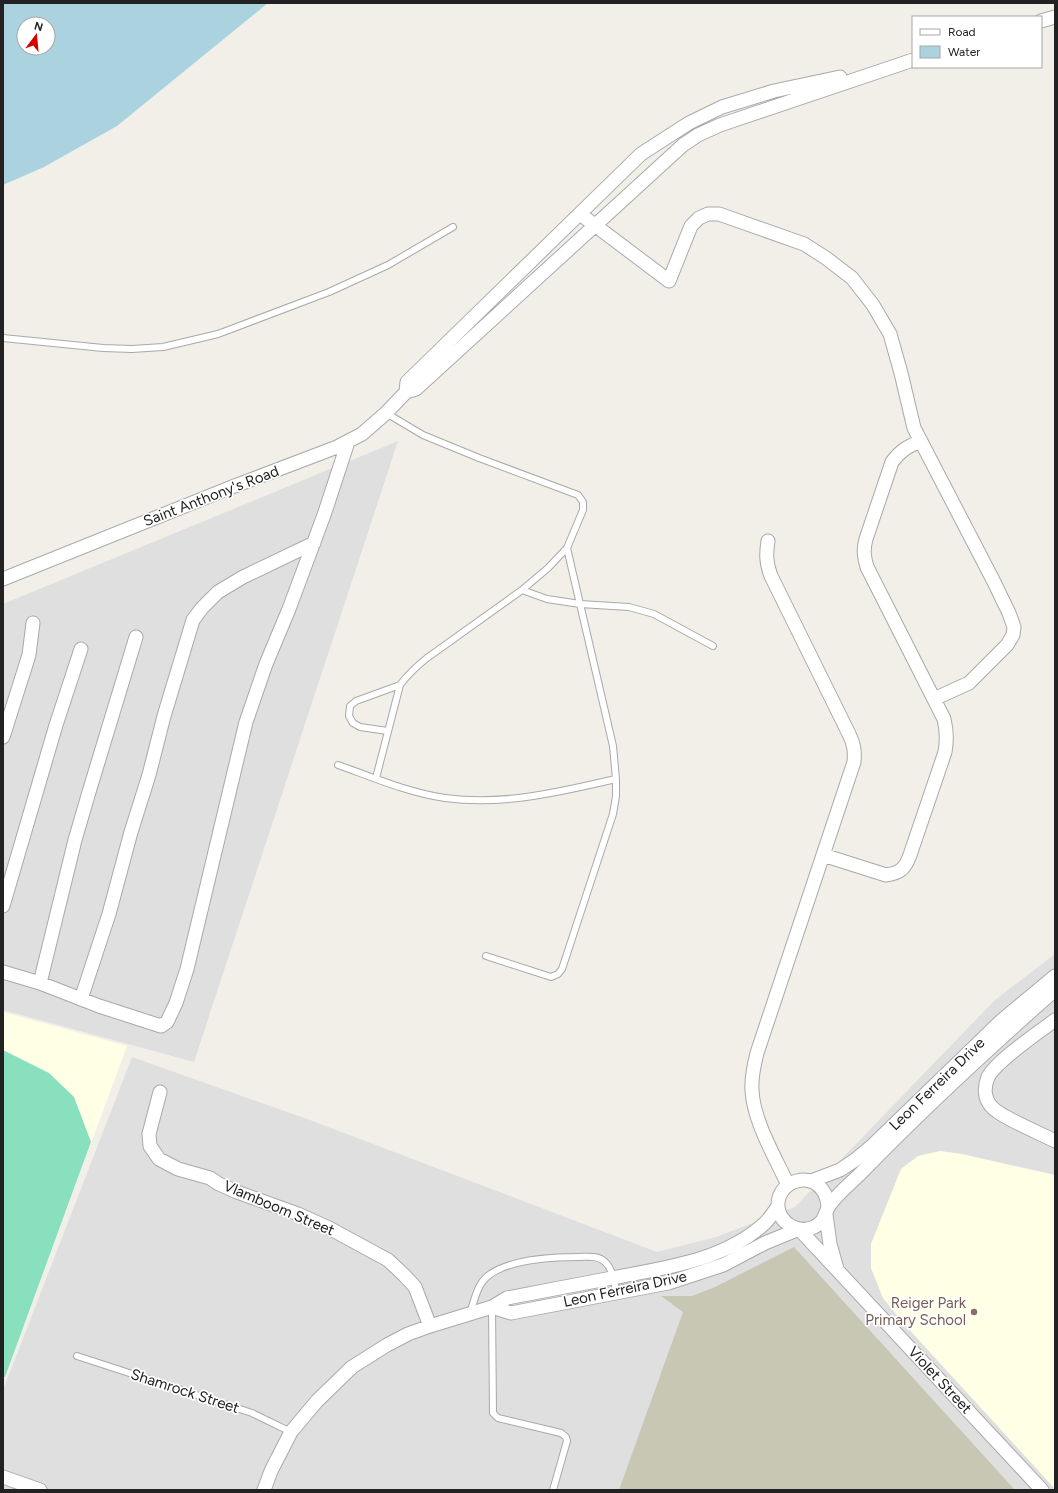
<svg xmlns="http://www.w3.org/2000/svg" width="1058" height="1493" font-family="Figtree,sans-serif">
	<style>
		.residential { fill: #e0dfdf }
		.education { fill: #ffffe5 }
		.construction { fill: #c7c7b4 }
		.pitch { fill: #88e0be }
		.water { fill: #aad3df; fill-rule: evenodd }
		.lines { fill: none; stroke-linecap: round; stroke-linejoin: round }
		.service-casing { stroke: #a9a9a9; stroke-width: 8 }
		.minor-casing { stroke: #a9a9a9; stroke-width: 15 }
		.service { stroke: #fff; stroke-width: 6 }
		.minor { stroke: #fff; stroke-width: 13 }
		.education-dot { fill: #8d6e63; stroke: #fff; stroke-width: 1.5 }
		.labels { text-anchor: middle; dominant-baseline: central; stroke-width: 3.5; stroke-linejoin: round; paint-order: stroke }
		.street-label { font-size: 15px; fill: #222; stroke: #fff }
		.education-label { font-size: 15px; fill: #785e54; stroke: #fff; text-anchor: end }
	</style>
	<rect width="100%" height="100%" fill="#f2efe9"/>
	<path class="residential" d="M398,441l-204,621 -191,-52v-406z
		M1055,954v536h-1052v-100l129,-333 178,63 347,132 59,-15 79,-30 200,-207z"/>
	<path class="education" d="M3,1012l124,34 -124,336z
		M940,1151l22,3 93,21v314l-150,-164 -22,-27 -12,-30v-24l30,-75 17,-13z"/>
	<path class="construction" d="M794,1247l221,243h-396l64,-178 -22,-16h31l23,-9z"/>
	<path class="pitch" d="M3,1050l46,23 25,24 17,45 -86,235h-2z"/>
	<path class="water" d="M3,3h265l-151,123 -73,41 -41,18zM24,24h24v24h-24z"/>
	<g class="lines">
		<defs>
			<path id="service" d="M3,338l100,10 29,1 31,-2 55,-13 111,-42 59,-27 65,-38
				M522,590l25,9 33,5 49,3 25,7 59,32
				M388,731l-28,-4 -7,-4 -4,-7 1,-10 6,-5 44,-16
				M338,765c34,12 71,28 107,33 59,8 113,-6 171,-19l-3,-33 -46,-198
				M376,778l24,-93c8,-11 17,-19 27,-27l95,-68 26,-22 19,-20 16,-38v-8l-5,-7 -99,-37 -56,-23 -37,-22
				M486,956l65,21 7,-3 4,-5 51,-155 3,-18v-17
				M492,1307l1,106 5,5 63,15 5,4 1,4 -14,49
				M470,1313c5,-14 7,-29 19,-38 22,-16 64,-18 90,-18 9,0 19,-2 26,5 8,7 10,21 11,31
				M77,1356l175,57 39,19"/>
			<path id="minor" d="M1041,21l14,-4
				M580,214l89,67 22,-55 8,-8 9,-4h11l85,30 22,14 26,20 21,27 17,29 11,39 13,55 79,152 16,33 5,14 -1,8 -6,10 -38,38 -35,16
				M406,392l1,-10 234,-228 48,-31 33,-16 52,-16 66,-14
				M768,541c-2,13 -2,22 3,35l78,158c5,10 6,17 5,28l-97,291c-3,12 -6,25 -5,37 1,30 23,67 36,95
				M3,579l229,-92 105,-40 25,-13 24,-21 20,-21 10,-3 267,-244 15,-10 22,-10 193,-65
				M3,737l26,-82 4,-32
				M823,855l63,20c14,-2 19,-6 24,-20l35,-103c2,-11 2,-21 -1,-33l-77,-152c-3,-10 -4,-17 -1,-28l26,-77c8,-11 16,-16 29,-21
				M3,906l53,-181 25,-76
				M3,972l37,11 59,23 62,20 6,-4 9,-19 11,-34 59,-247 20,-58 23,-55 35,-94 24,-73
				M40,983l35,-143 14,-48 47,-155
				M81,999l28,-85 22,-82 18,-57 15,-59 29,-96 9,-12 16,-16 25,-15 71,-34
				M1055,1020c-16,12 -59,41 -67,57 -4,10 -4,21 3,29 7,10 51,28 64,35
				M160,1092l-11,42 1,12 9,13 19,10 32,9 9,6 18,8 61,22 31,14 59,32 16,15 11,12 15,39
				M811,1181l29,-11 15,-10 18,-15 128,-124 54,-45
				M828,1206c-4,-39 -52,-30 -50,1 2,17 21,27 36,20 12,-6 10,-13 15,-21 8,-12 22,-23 32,-33 62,-64 127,-124 194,-183
				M826,1215l4,29 7,25
				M492,1307l19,6 157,-30 55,-18 42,-22 34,-14 243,261
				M3,1477l37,13
				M264,1490l7,-19 20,-39 26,-31 35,-34 35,-22 21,-11 22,-8 62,-19 15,-9c35,-7 70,-13 105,-20 52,-10 112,-17 153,-55 5,-5 9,-11 13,-17"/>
		</defs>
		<use href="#service" class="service-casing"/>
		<use href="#minor" class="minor-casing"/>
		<use href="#service" class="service"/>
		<use href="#minor" class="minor"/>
	</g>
	<circle class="education-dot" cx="974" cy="1312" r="4"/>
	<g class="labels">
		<g class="street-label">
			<text transform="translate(211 496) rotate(-21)">Saint Anthony's Road</text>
			<text transform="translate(937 1084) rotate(-44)">Leon Ferreira Drive</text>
			<text transform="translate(279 1208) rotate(23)">Vlamboom Street</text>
			<text transform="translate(625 1289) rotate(-12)">Leon Ferreira Drive</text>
			<text transform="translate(940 1380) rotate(47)">Violet Street</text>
			<text transform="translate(185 1391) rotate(18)">Shamrock Street</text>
		</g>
		<g class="education-label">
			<text x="966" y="1303">Reiger Park<tspan x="966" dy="17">Primary School</tspan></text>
		</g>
	</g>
	<rect width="1058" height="1493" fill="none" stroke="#222222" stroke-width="8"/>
	<rect x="912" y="16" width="130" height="52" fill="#ffffff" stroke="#a7a7a7"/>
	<rect x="920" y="29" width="20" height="6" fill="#ffffff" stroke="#a7a7a7"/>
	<text x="948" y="36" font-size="12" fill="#222222">Road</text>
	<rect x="920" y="46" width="20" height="12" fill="#aad3df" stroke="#a7a7a7"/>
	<text x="948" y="56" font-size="12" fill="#222222">Water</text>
	<g transform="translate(36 36) rotate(16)"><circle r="19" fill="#ffffff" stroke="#a7a7a7"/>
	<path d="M0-3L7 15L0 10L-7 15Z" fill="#d40000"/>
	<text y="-6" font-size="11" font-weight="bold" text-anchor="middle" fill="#222222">N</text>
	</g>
</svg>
